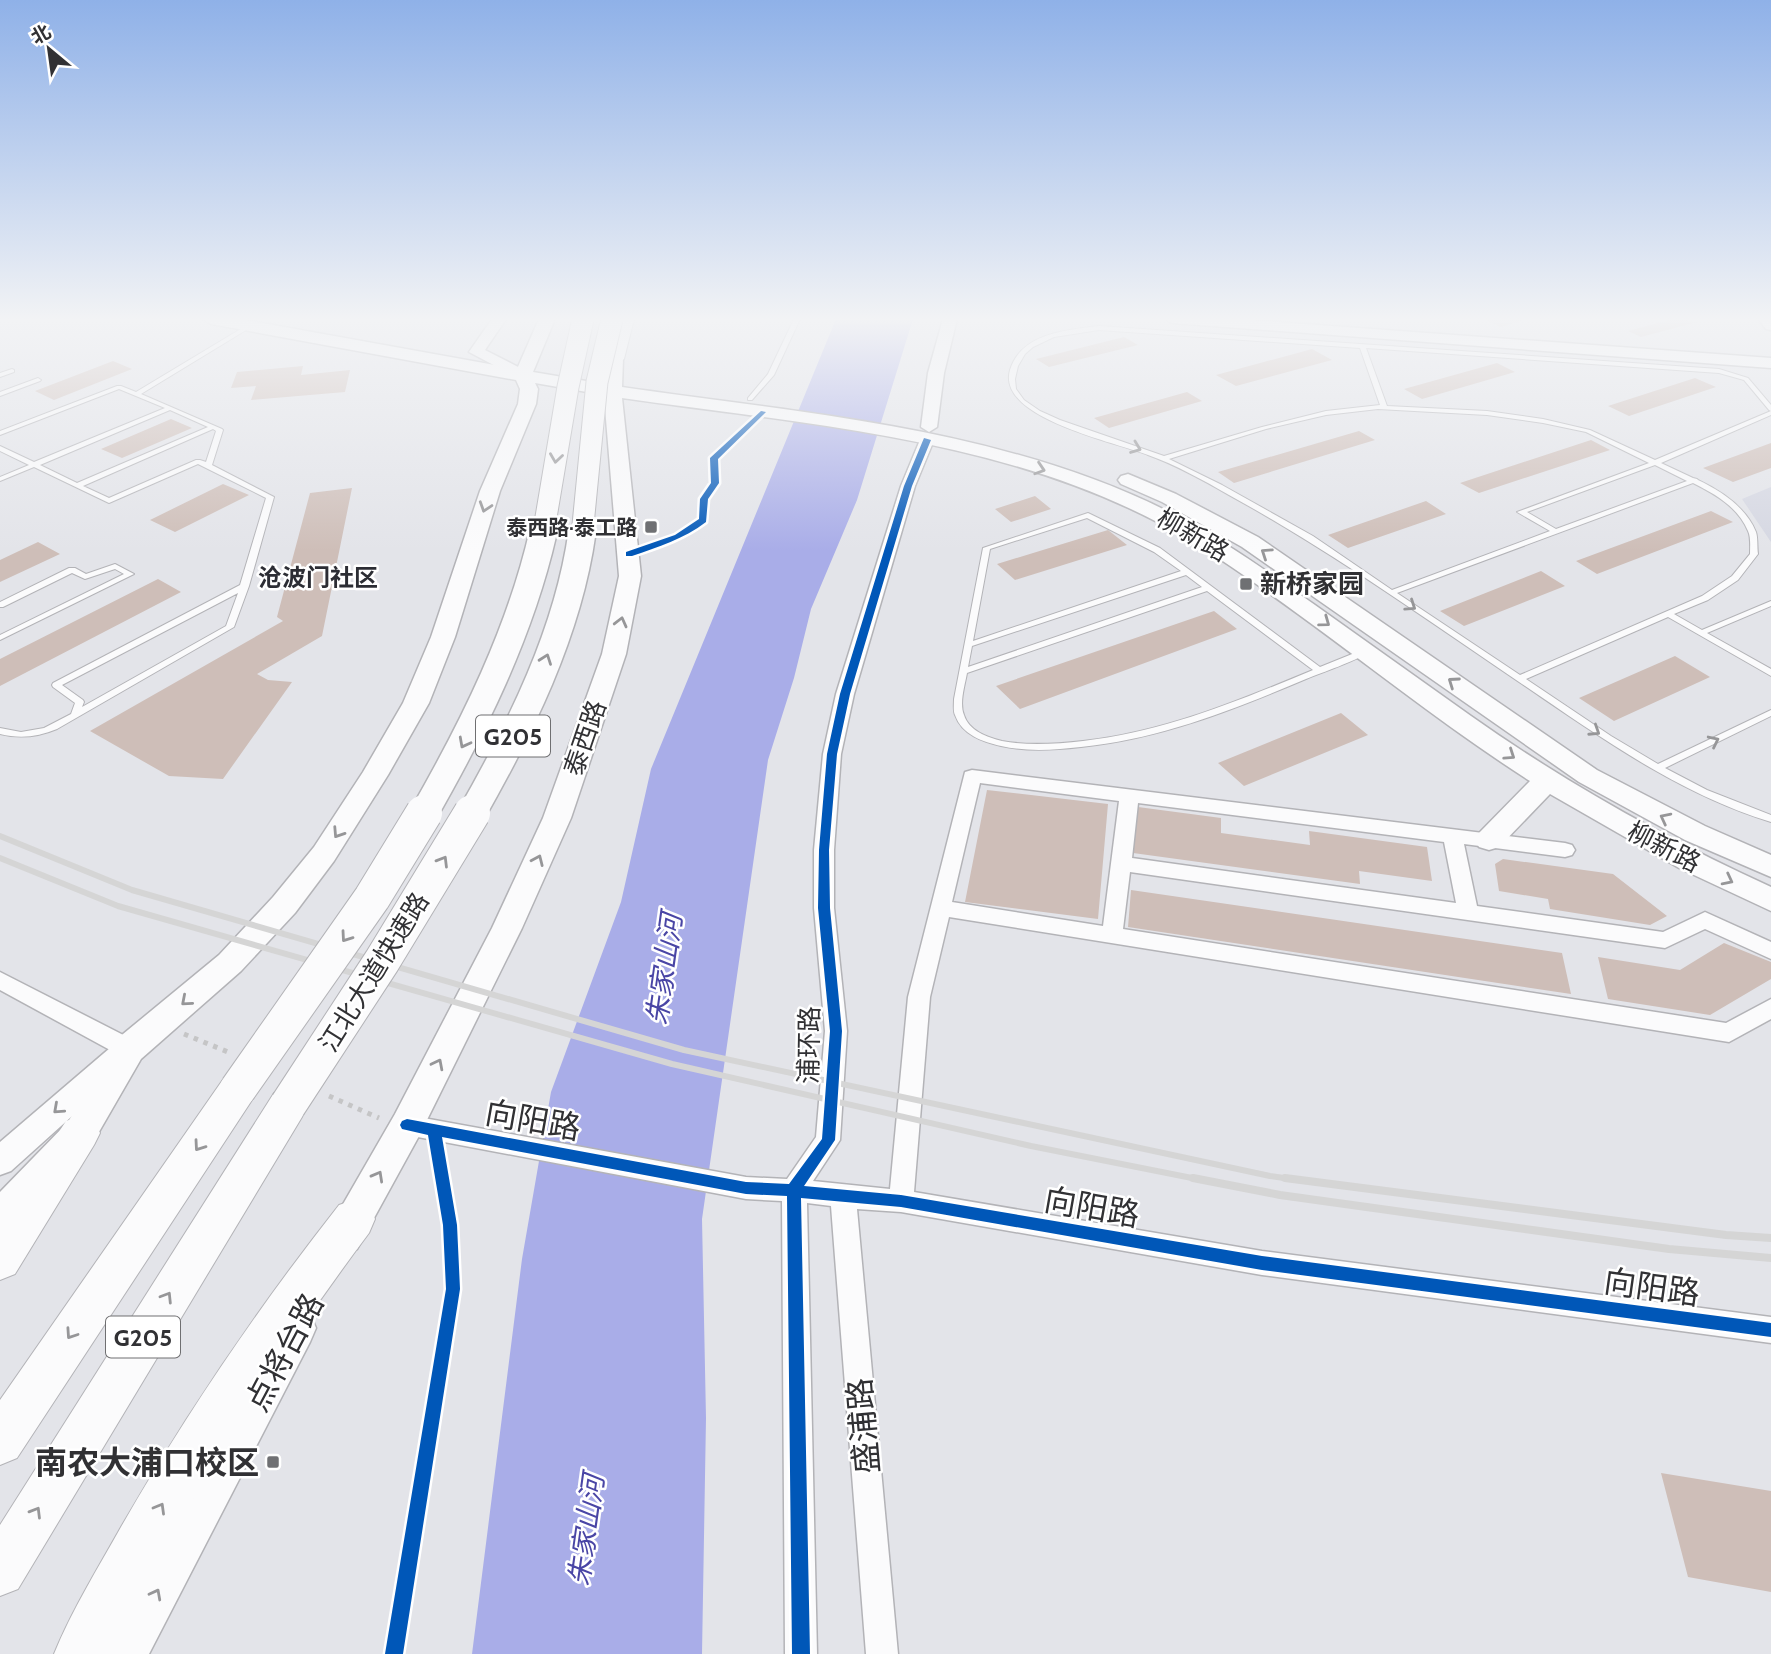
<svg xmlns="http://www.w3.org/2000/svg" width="1771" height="1654" font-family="Cabin,'Noto Sans SC',sans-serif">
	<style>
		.built { fill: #d5d7e2 }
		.water { fill: #a9ade8 }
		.building { fill: #cebeb8 }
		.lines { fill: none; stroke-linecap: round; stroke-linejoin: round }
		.service-casing { stroke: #b3b3b7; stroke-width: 2 }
		.minor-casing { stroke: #b3b3b7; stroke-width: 3 }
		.tertiary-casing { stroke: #b3b3b7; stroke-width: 3 }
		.secondary-casing { stroke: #b3b3b7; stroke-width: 3 }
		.trunk-casing { stroke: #b3b3b7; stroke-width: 2 }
		.path { stroke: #c5c5c6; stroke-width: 5; stroke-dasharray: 4.5 6; stroke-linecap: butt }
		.service { fill: #fbfbfc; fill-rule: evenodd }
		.minor { fill: #fbfbfc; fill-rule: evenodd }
		.tertiary { fill: #fbfbfc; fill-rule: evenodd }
		.secondary { fill: #fbfbfc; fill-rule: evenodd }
		.trunk { fill: #fbfbfc; fill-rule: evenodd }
		.rail-far1 { stroke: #d5d5d5; stroke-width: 6 }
		.rail { stroke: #d5d5d5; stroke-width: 8 }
		.trunk-bridge-far2-casing { stroke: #b3b3b7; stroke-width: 23; stroke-linecap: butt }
		.trunk-bridge-far1-casing { stroke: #b3b3b7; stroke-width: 30; stroke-linecap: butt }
		.trunk-bridge-casing { stroke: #b3b3b7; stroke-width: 38; stroke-linecap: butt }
		.trunk-bridge-far2 { stroke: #fbfbfc; stroke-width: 21 }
		.trunk-bridge-far1 { stroke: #fbfbfc; stroke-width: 27 }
		.trunk-bridge { stroke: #fbfbfc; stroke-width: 36 }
		.cycleway-casing { stroke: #fff; stroke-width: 5 }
		.cycleway { fill: #0057b8; fill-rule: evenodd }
		.oneway { stroke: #969698 }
		.poi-dot { fill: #6f7073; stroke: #fff; stroke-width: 2.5 }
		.labels { text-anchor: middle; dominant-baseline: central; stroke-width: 5; stroke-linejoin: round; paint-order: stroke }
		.far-poi-label { font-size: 21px; font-weight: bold; fill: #313134; stroke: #fff; text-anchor: end }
		.far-quarter-label { font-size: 24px; font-weight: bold; fill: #2c2d34; stroke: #fff }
		.shield { fill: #fff; stroke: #6f6f71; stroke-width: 2 }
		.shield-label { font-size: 24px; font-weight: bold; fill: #313134 }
		.street-label { font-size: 26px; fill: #313134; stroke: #fff }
		.poi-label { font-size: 26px; font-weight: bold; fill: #313134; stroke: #fff; text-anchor: start }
		.water-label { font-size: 28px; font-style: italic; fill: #4945a5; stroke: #fff }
		.near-street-label { font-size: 32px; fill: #313134; stroke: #fff }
		.near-poi-label { font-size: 32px; font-weight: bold; fill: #313134; stroke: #fff; text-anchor: end }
	</style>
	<rect width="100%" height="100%" fill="#e3e4e9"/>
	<path class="built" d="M1771,487v55l-29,-43z"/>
	<path class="water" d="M836,319h77l-56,181 -46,109 -17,69 -26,82 -66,459 4,199 -4,236h-230l50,-395 29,-167 70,-190 30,-133z"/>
	<path class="building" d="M1493,319h31v1l-23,7 -13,-6z
		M1673,319l24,3 -56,15 -13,-6z
		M1124,337l14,8 -89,22 -13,-8z
		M1312,349l20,11 -96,26 -20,-11z
		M113,361l19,8 -78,31 -19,-9z
		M1497,363l18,9 -93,27 -18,-10z
		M303,366l-2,9 49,-5 -5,22 -94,8 5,-14 -25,2 6,-16z
		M1695,378l21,9 -87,29 -21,-10z
		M1187,392l15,9 -93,27 -15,-10z
		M171,419l21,9 -70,30 -21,-9z
		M1359,431l16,9 -141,43 -16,-11z
		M1591,440l19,10 -131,43 -19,-10z
		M1771,443v25l-38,14 -30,-14z
		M223,484l26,11 -74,37 -25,-12z
		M352,488l-30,148 -65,38 11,6 24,2 -69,97 -54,-3 -79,-45 193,-110 -6,-4 33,-124z
		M1035,496l16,13 -40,13 -16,-13z
		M1426,501l20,13 -98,34 -20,-13z
		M1711,511l22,11 -136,52 -21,-13z
		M1108,530l19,15 -112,35 -18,-16z
		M38,542l22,12 -60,28v-22z
		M1541,571l24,15 -101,40 -24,-15z
		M158,579l23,13 -181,94v-27z
		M1214,611l23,18 -217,80 -24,-23z
		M1675,656l35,21 -96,44 -35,-23z
		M1341,713l27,22 -124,51 -26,-23z
		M987,790l121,14 -10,115 -133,-17z
		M1138,807l83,11v15l89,12 -1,-14 118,16 5,34 -73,-10 1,13 -227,-31z
		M1503,859l110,15 54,42 -17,9 -100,-16 -2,-10 -49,-8 -4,-27z
		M1131,890l431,63 9,41 -443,-67z
		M1724,943l47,19v17l-61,36 -102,-16 -10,-42 82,13z
		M1661,1473l110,18v101l-83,-15z"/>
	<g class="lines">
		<defs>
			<path id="service" d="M794,319h6l-26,56 -22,25h-4v-2l20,-24z
				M249,324l2,1v2l-110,67 81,35 1,1 -11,35 62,32 -25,89 -15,41 -177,102c-19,8 -37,10 -57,5v-6l21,4 23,-4 27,-14 4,-11 -22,-16 -1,-2 1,-2 187,-98 26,-87 -68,-34 -89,39 -75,-36 -34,14v-4l29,-12 -29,-14v-5l34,16 131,-54 -46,-19 -119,46v-4l117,-45h4l15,6zM170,410l38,17 -131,56 -37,-18zM213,429l3,2 -10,31 -6,-2h-4l-87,38 -26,-12zM238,593l-12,33 -144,81 2,-5 -1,-2 -21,-15z
				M1099,326l620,43 29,9 23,27v6l-2,-1 -25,-30 -25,-7 -353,-25 21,58 100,5 56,8 47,11 65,30 116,-49v4l-110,48 32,15 4,1 1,1c23,11 48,27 58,52 2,6 1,15 2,22l-20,26 -30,20 -34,14 28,16 69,-29v5l-64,27 64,36v7l-103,-59 -142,62 85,57 47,28 113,-54v6l-106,52 42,22 64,25v7c-92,-28 -171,-85 -249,-138 -96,-65 -191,-133 -293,-189 -26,-15 -53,-30 -81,-40 -32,-13 -152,-37 -138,-85 11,-37 57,-40 89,-44zM1099,330l261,18 20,57 -54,6 -64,16 -98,29 -104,-36 -20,-9 -16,-11 -8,-11 -1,-10 3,-13 7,-12 8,-7 21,-10zM1378,409l109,6 56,8 43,9 63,31 -132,49 33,19 -158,59 -79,-54 -91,-51 -53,-26 97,-30 60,-14zM1655,465l32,16 -131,48 -29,-17zM1693,483c22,11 45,24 55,48 3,6 2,16 2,23l-18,22 -30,20 -182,79 -123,-82z
				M12,369l2,1v2l-14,5v-4z
				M38,378l3,2 -1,1 -40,15v-4z
				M1088,513l72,35 160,119 42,-17h3l4,2c-15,10 -46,20 -63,27 -73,31 -146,60 -225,68 -26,3 -54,5 -80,-1 -18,-4 -39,-11 -46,-31 -2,-4 -1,-11 -1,-16l29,-151zM1087,518l67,34 27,19 -208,70 17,-92zM1186,575l16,12 -234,80 4,-21zM1207,591l106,79c-75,31 -149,62 -230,71 -27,3 -55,5 -81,0 -15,-4 -33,-10 -38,-26 -5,-12 1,-30 3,-42z
				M115,564l19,10 -134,66v-5l124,-61 -9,-5 -30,10 -13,-6 -69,34h-3v-5l69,-34h6l11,6z"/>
			<path id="minor" d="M927,436l7,4 -19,46 -61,208 -13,60 -7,96v58l13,123 -7,109 -27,41 77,8 18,-192 57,-225 7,-2 593,73 7,2 3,5 -3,5 -7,2 -101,-13 13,62 186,26 42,-20 66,30v17l-66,-30 -40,19 -535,-76 -7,57 603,94 45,-24v20l-42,23 -780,-125 -19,80 -16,195 348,59 509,66v26l-509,-68 -361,-63 -44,-3 41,445h-32l-35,-448 -24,-3 10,451h-32l-3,-453 -36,-2 -339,-64 -8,-3 -4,-7 4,-7 8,-3 339,62 41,2 29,-42 9,-106 -11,-123v-58l9,-96 13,-60 65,-208 19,-46zM980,783l139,18 -16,125 -151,-24zM1138,803l306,39 12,61 -324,-45z
				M0,972l137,70 3,7 -3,7 -8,2 -8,-2 -121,-66z"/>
			<path id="tertiary" d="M492,319h14l-21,31 43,22 3,3 -3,3h-10l-49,-26z
				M943,319h14l-13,54 -7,54 -8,5 -8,-5 7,-54z
				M1165,319h69l537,39v10l-599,-45z
				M1758,319h13v11l-5,-1z
				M120,1044l10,4 5,8 -5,8 -119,107 -11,4v-33l110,-94z"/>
			<path id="secondary" d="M203,319h37l277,50 22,-50h16l-22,53 71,12 1,-25 -4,-33 8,-5 8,5 6,33 -1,28c185,27 384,41 553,128 49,25 94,58 140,90 52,37 104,74 156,111 95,67 195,123 300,171v24l-92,-43 -129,-74 -51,53 -10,3 -10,-3 -4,-7 4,-7 51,-52c-80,-51 -155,-111 -232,-167 -44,-32 -88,-64 -137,-90 -164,-87 -358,-100 -539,-126l19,178 -15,78 -55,164 -49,110 -103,208 -62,113 -13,5 -13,-5 -6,-12 6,-12 64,-111 97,-186 51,-110 59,-164 17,-78 -15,-181 -69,-12 3,6 -2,15 -36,87 -45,146 -26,66 -41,72 -54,86 -39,52 -54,58 -100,88 -49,85 -79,86 -13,5v-43l68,-70 49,-83 102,-84 54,-58 41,-50 49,-75 40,-69 28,-66 49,-146 38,-87 2,-15 -4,-9 -305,-56z
				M1128,474l48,20 82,43 339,233 108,56 66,29v22l-86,-37 -106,-58 -337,-235 -80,-45 -41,-18 -3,-4 3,-4z
				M296,1309l14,5 6,14 -6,14 -161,312h-49l182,-340z"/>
			<path id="trunk" d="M616,319h18l-10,40 -10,6 -10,-6z
				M238,1073l14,5 5,11 -5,11 -235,358 -17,7v-65l224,-322z
				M288,1088l14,5 5,12 -5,12 -284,472 -18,7v-71l274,-432z
				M80,1116l14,5 6,12 -6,12 -79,129 -15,6v-57l66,-102z
				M354,1200l15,5 6,14 -6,14c-102,136 -183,270 -261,421h-54c18,-44 44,-86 67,-127 65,-113 137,-219 218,-322z"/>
		</defs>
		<use href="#service" class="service-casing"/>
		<use href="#minor" class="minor-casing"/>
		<use href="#tertiary" class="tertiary-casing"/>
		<use href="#secondary" class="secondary-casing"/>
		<use href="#trunk" class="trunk-casing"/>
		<path class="path" d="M184,1034l44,18
			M329,1096l50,22"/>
		<use href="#service" class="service"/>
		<use href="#minor" class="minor"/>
		<use href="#tertiary" class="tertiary"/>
		<use href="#secondary" class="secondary"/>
		<use href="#trunk" class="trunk"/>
		<path class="rail-far1" d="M0,836l132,54 552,160 586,126 28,4
			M0,858l118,48 554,158 359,82 171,34"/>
		<path class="rail" d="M1193,1178l87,17 389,54 102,9
			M1285,1178l441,57 45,3"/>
		<defs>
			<path id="trunk-bridge-far2" d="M543,535l25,-148 15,-68
				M582,535l15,-153 15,-63"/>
			<path id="trunk-bridge-far1" d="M423,815c51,-89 97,-182 120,-282
				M471,815c49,-86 97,-182 111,-282"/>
			<path id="trunk-bridge" d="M238,1089l134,-191 52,-85
				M288,1105l94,-144 90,-148"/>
		</defs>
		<use href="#trunk-bridge-far2" class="trunk-bridge-far2-casing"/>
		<use href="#trunk-bridge-far1" class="trunk-bridge-far1-casing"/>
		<use href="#trunk-bridge" class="trunk-bridge-casing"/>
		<use href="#trunk-bridge-far2" class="trunk-bridge-far2"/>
		<use href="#trunk-bridge-far1" class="trunk-bridge-far1"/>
		<use href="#trunk-bridge" class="trunk-bridge"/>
		<defs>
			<path id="cycleway" d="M761,411l5,1 -48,47 1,24 -11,16 -2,23c-22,17 -48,25 -74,34h-6v-4l49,-17 24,-16 1,-20 11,-16 -1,-25z
				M924,438l7,2 -19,46 -62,208 -13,60 -8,96 1,58 12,123 -7,109 -31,46 97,9 361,61 509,67v14l-509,-67 -361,-63 -100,-9 9,456h-18l-5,-458 -41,-2 -304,-57 15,88 3,64 -57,365h-18l61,-365 -3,-64 -15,-90 -26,-6 -2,-4 2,-4 5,-2 339,63 43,2 33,-45 8,-108 -12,-123 1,-58 8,-96 13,-60 64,-208z"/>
		</defs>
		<use href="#cycleway" class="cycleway-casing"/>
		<use href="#cycleway" class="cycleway"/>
	</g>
	<defs><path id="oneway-chevron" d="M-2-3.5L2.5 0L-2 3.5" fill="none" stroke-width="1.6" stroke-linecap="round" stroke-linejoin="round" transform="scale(1.75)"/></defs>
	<g class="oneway">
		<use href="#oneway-chevron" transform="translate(1136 448) rotate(21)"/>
		<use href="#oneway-chevron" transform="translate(556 458) rotate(98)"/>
		<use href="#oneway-chevron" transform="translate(1040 469) rotate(18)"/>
		<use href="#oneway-chevron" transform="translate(485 507) rotate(108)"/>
		<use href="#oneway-chevron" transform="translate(1266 553) rotate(-146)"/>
		<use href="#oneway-chevron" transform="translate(1411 606) rotate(34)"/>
		<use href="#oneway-chevron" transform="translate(621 622) rotate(-76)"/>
		<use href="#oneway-chevron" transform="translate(1325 622) rotate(36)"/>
		<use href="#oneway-chevron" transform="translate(546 659) rotate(-70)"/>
		<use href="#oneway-chevron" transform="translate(1453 682) rotate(-145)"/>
		<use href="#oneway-chevron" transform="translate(1595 731) rotate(33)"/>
		<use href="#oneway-chevron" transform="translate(1714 741) rotate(-26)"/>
		<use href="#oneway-chevron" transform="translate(464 743) rotate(118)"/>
		<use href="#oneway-chevron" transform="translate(1510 755) rotate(34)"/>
		<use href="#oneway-chevron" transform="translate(1665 818) rotate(-153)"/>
		<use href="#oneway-chevron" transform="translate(338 833) rotate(123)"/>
		<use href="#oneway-chevron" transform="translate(538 860) rotate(-66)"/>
		<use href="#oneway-chevron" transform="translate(443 861) rotate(-59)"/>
		<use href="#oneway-chevron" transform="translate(1728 880) rotate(27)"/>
		<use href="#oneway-chevron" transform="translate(346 937) rotate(125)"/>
		<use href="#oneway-chevron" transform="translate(186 1001) rotate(139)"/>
		<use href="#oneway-chevron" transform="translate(438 1064) rotate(-63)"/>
		<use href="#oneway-chevron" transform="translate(58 1109) rotate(138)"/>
		<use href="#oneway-chevron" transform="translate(199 1146) rotate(125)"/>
		<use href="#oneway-chevron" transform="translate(378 1176) rotate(-61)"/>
		<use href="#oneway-chevron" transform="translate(167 1297) rotate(-58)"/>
		<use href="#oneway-chevron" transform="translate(71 1334) rotate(124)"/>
		<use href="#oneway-chevron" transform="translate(160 1508) rotate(-60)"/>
		<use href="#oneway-chevron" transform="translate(36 1512) rotate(-59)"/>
		<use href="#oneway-chevron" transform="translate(156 1594) rotate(-62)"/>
	</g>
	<linearGradient id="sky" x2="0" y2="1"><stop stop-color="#8fb1e8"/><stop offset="0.58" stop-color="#f2f3f5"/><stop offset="1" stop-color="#f2f3f5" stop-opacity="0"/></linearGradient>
	<rect width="1771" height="551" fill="url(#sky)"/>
	<g class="poi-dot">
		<rect x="644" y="520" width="14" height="14" rx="3.5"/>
		<rect x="1239" y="577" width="14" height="14" rx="3.5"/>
		<rect x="266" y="1455" width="14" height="14" rx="3.5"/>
	</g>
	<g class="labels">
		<g class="far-poi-label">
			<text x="637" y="527">泰西路·泰工路</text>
		</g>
		<g class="far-quarter-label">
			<text x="318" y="577">沧波门社区</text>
		</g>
		<g class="shield">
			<rect x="476" y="715.5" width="74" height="41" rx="5"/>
			<rect x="106" y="1316.5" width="74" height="41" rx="5"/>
		</g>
		<g class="shield-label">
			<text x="513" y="736">G205</text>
			<text x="143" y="1337">G205</text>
		</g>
		<g class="street-label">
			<text transform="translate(1193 535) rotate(30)">柳新路</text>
			<text transform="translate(585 738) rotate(-71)">泰西路</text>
			<text transform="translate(1664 847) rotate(27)">柳新路</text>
			<text transform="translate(374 972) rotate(-58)">江北大道快速路</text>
			<text transform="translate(809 1045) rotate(-89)">浦环路</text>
		</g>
		<g class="poi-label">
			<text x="1260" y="584">新桥家园</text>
		</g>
		<g class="water-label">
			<text transform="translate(664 969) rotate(-82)">朱家山河</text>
			<text transform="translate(586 1530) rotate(-82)">朱家山河</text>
		</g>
		<g class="near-street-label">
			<text transform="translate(533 1120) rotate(10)">向阳路</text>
			<text transform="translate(1092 1207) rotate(10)">向阳路</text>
			<text transform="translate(1652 1287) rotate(8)">向阳路</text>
			<text transform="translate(284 1352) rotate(-62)">点将台路</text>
			<text transform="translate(863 1426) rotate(-95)">盛浦路</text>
		</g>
		<g class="near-poi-label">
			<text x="259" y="1462">南农大浦口校区</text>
		</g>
	</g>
	<g transform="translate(49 49) rotate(331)" stroke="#ffffff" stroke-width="5" paint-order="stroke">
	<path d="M0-5L12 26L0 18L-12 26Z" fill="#313134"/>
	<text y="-10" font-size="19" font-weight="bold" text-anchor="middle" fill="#313134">北</text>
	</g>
</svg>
